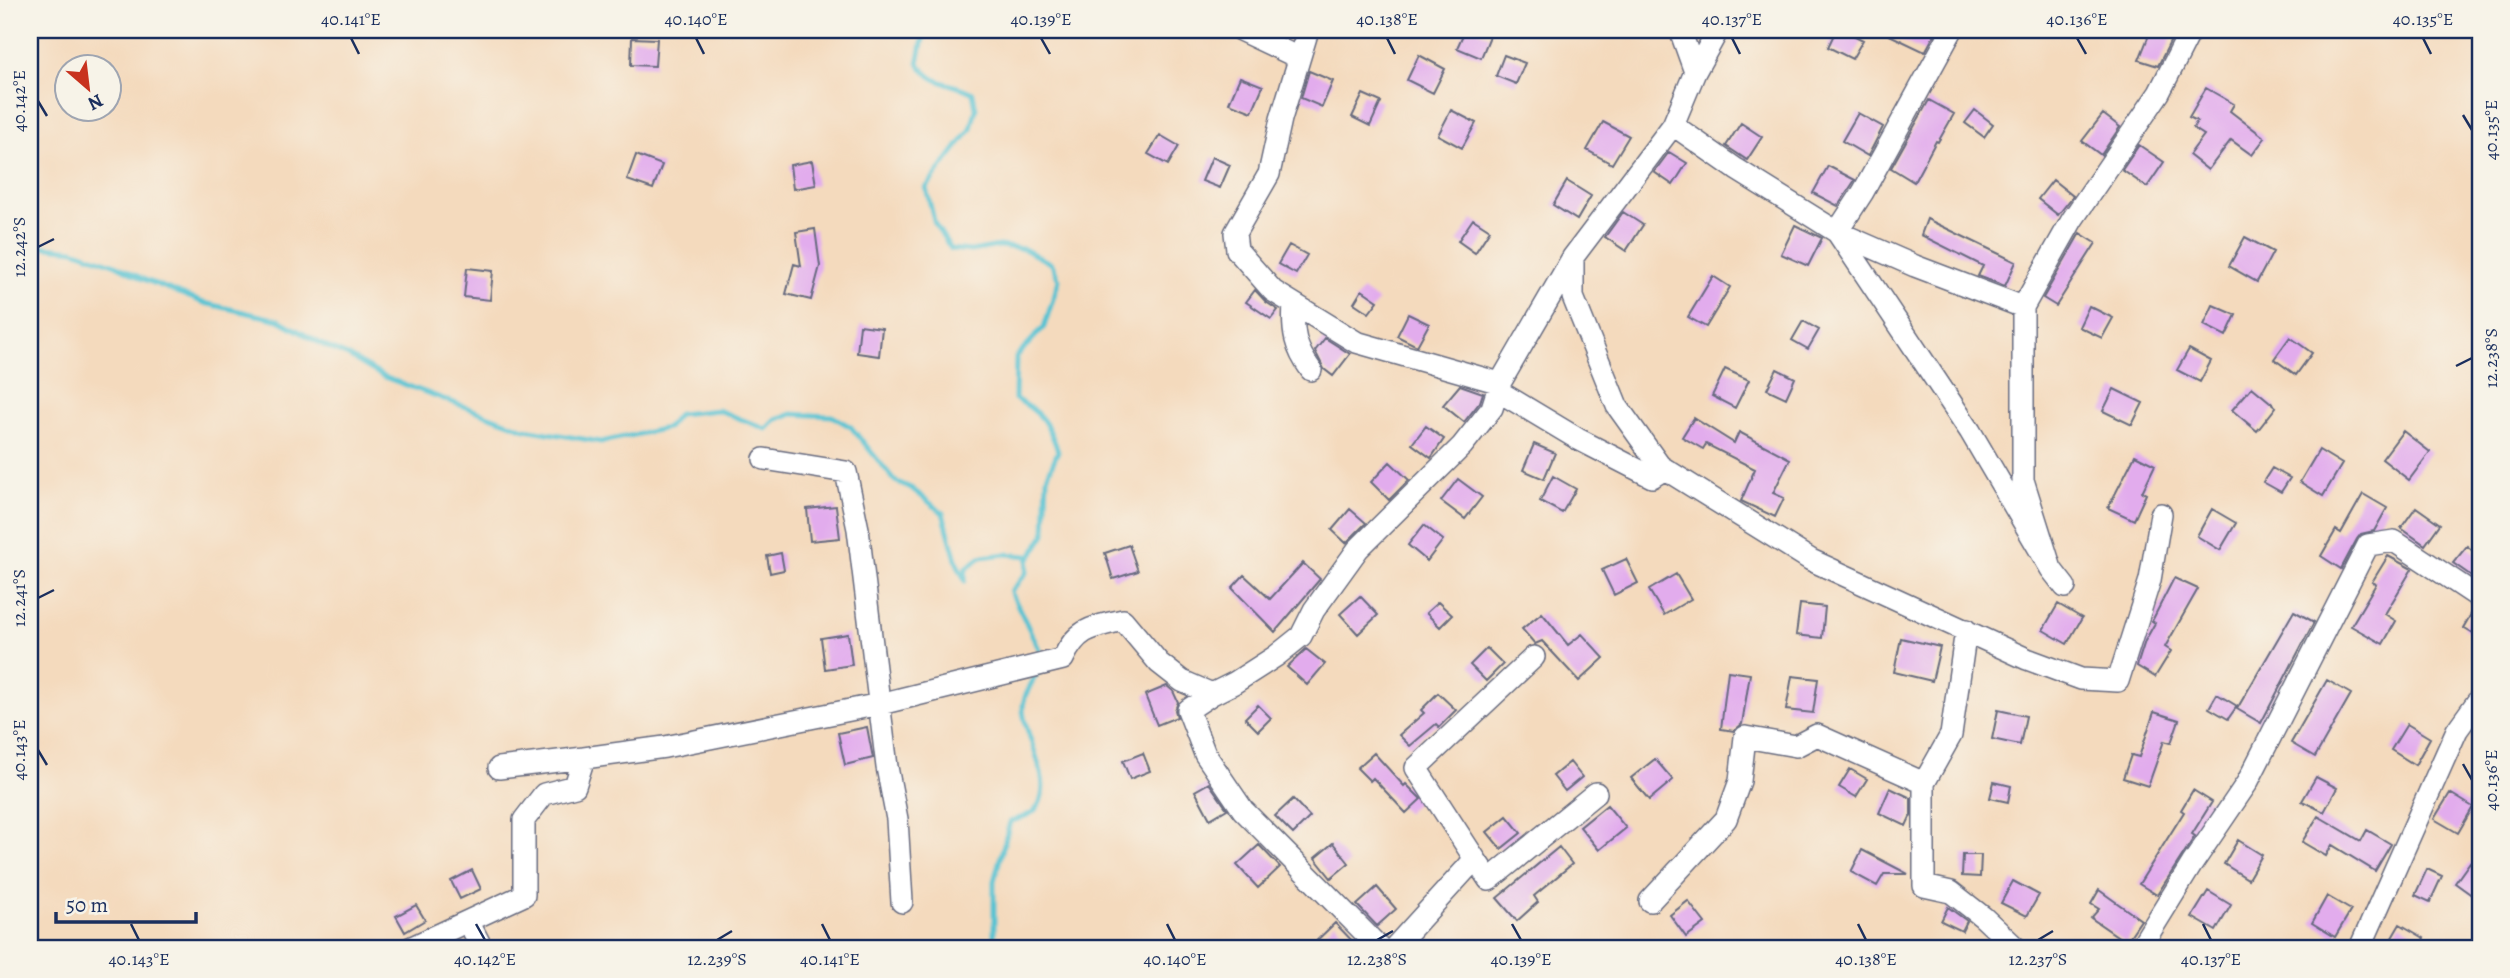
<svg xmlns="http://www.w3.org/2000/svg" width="2510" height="978" font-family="Alegreya,serif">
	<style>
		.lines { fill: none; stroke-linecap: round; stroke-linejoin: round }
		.stream { stroke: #57c2d2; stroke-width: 5 }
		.building { fill: #e2aced }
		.street-casing { stroke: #676b7f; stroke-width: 24 }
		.street { stroke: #fff; stroke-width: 21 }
		.ticks { fill: none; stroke: #1b2f5e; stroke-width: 2.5 }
		.neatline { fill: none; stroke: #1b2f5e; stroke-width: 2.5 }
		.ticks-label { font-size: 18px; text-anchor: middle; fill: #1b2f5e }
	</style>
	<rect width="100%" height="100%" fill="#f7f3e8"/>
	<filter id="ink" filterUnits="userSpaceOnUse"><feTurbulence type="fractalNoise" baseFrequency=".0143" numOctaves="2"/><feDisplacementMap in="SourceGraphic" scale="14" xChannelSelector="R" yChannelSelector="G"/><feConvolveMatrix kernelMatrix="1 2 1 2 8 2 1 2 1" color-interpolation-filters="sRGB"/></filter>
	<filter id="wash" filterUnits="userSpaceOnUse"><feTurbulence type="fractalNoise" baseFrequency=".00686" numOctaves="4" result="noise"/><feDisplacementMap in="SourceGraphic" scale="28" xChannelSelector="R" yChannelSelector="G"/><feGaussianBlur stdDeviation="1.57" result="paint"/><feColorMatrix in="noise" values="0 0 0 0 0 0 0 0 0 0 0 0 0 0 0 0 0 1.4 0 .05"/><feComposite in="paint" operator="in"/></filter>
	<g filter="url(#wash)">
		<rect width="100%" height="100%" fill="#f4dabd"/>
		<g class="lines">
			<path class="stream" d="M925,30l-7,33c18,25 30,17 55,30l3,16 -5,20 -45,59 9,36 16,25 20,2 28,-5 25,3 28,15 7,16 -15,47 -28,30 -1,42c26,12 34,26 43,52l-11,26 -2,57 -17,27
				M30,245l44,5 42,15 27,14 61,24 75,17 46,26 25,11 34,20 141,52 76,13 66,-14 12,-14 39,-4 48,19 9,-9 16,-6 41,2 19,11 44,54 16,7 32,25 14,50 8,18 1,-13 15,-11 25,-3 22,2 -1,16 -16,20 33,67
				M994,948v-67l16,-59c7,-3 19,-6 24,-11 25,-25 -11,-74 -11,-103 0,-12 9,-25 14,-35"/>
		</g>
		<g id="blocks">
			<path class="building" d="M1465,30h11l14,6 -9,22 -24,-10z
				M1836,30h7l20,10 -11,19 -24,-12z
				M1879,30h58l-12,22z
				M2151,30h25l-18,36 -19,-6z
				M632,38l25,1 -2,27 -24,-1z
				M1419,55l26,14 -12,24 -26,-13z
				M1504,55l21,8 -9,21 -20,-8z
				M1309,71l24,10 -11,26 -21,-9z
				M1240,77l23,9 -11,26 -23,-9z
				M2206,88l28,16 -4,7 35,27 -13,17 -21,-15 -23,30 -19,-15 15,-20 -11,-7 4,-7 -8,-4z
				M1363,94l18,8 -11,24 -18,-9z
				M1929,100l25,14 -16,28 -2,-1 -22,41 -23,-14z
				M1451,110l25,13 -14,25 -24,-13z
				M1975,110l18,14 -9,13 -19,-14z
				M1858,113l25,14 -15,29 -26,-15z
				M2103,114l17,13 -19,28 -19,-14z
				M1603,122l26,14 -17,28 -25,-14z
				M1741,123l21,14 -15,23 -21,-14z
				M1160,135l19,11 -11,19 -20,-11z
				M2139,145l25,17 -17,25 -25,-17z
				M1669,152l18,11 -14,22 -19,-13z
				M636,155l26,10 -9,24 -26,-9z
				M1212,157l18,8 -10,23 -18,-7z
				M812,161l4,24 -23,4 -3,-24z
				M1828,166l27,14 -17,26 -25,-13z
				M2053,180l20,16 -15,19 -20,-16z
				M1567,181l24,15 -14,24 -24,-15z
				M1623,212l20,13 -17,26 -21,-14z
				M1473,219l17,11 -15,23 -17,-12z
				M1927,219l89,43 -11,24 -27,-10 5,-10 -62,-31z
				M1795,225l27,13 -14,28 -27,-12z
				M815,229l5,37 -9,34 -25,-6 8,-30 7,2 -5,-34z
				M2080,233l16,10 -40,63 -13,-8z
				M2245,237l28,15 -16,30 -28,-16z
				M1289,245l18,10 -11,19 -18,-10z
				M467,268l26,3 -3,29 -26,-3z
				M1713,276l17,11 -24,40 -18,-10z
				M1255,290l11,12 12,8 -7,9 -25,-17z
				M1362,290l16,11 -9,12 -15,-10z
				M2213,305l23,10 -10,21 -22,-11z
				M2089,306l24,12 -11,20 -23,-11z
				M1408,314l21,10 -12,22 -20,-10z
				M1803,321l16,9 -11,19 -16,-9z
				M860,325l22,3 -3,28 -22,-3z
				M2290,337l22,16 -16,22 -22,-16z
				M1325,338l25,16 -17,22 -9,-7 -9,-18z
				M2189,349l22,12 -11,21 -23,-12z
				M1725,369l24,11 -14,28 -23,-12z
				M1777,369l18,9 -9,20 -19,-9z
				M1460,385l23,8 -3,9 -16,20 -21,-17z
				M2252,387l24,20 -19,24 -25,-21z
				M2114,389l29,14 -11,22 -29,-14z
				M1694,418l40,25 5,-11 51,27 -17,34 11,5 -9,19 -34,-16 14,-32 -49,-25 -3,5 -21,-12z
				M1426,426l18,13 -13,19 -19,-14z
				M2403,431l27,21 -21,28 -27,-21z
				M1534,444l21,9 -11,26 -21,-9z
				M2319,450l23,14 -19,32 -23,-14z
				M2135,455l20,10 -13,27 4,2 -12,26 -26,-12z
				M1390,462l19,18 -20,20 -18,-18z
				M2272,468l18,10 -9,14 -18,-10z
				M1553,476l23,13 -14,24 -22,-12z
				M1458,479l24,18 -17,22 -24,-18z
				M2363,494l24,14 -13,23 -13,3 -4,5 -16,30 -20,-13 15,-26 5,3z
				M836,506l4,32 -30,3 -3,-32z
				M2416,507l24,17 -15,21 -24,-17z
				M1350,509l16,14 -20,20 -14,-13z
				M2212,509l24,14 -16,27 -23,-14z
				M1424,525l19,15 -16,21 -19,-16z
				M1129,545l9,26 -25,8 -8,-26z
				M2467,546l13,11v11l-7,9 -20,-14z
				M781,553l3,17 -14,3 -3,-17z
				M2388,556l24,13 -27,45 11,7 -13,23 -32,-18 25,-42 -4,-2z
				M1626,559l12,24 -24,12 -12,-25z
				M1303,563l17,16 -45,53 -43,-44 12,-13 26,24z
				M1676,574l15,25 -27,16 -15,-25z
				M2174,578l24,11 -33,58 6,4 -16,26 -18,-11 8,-25 10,-18 -3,-2z
				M1360,596l18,19 -20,19 -18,-20z
				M1438,602l14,13 -12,12 -14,-14z
				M1800,604l25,3 -3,31 -26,-3z
				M2058,604l24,14 -15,26 -24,-14z
				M2474,609l6,2v27l-17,-10z
				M2294,611l20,11 -53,101 -24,-14z
				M1542,613l26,32 14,-11 22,24 -25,23 -37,-40 -7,3 -13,-15z
				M848,634l4,31 -27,4 -4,-31z
				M1901,638l39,9 -8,34 -38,-9z
				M1487,648l16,16 -17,17 -16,-16z
				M1306,649l19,15 -18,21 -20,-18z
				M1728,671l22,3 -8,50 -8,7 -13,-2z
				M1792,676l26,3 -5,34 -27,-3z
				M2327,680l24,14 -36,63 -24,-14z
				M1167,686l6,5 5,11 -3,8 2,7 -20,8 -12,-30z
				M1438,693l18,17 -17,17 -3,-3 -26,22 -11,-11 25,-22 -3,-3z
				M2217,694l20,12 -9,13 -19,-11z
				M1258,705l13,13 -13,13 -13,-13z
				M1998,710l28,6 -6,29 -28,-6z
				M2154,712l25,8 -8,23 -7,-2 -16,45 -25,-8 8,-23 8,2z
				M2407,724l23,14 -15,27 -24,-15z
				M867,727l6,31 -28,7 -7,-32z
				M1143,753l7,18 -20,8 -7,-18z
				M1374,753l30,33 2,-2 15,15 -15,14 -33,-35 -3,3 -13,-13z
				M1655,759l18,21 -24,20 -18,-22z
				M1570,762l12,15 -17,14 -12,-15z
				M1850,769l17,10 -11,18 -17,-10z
				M2316,777l21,11 -13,24 -22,-11z
				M1994,782l17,4 -3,16 -18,-4z
				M1209,783l18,26 -17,10 -15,-28z
				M1890,788l21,10v17l-5,11 -27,-13z
				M2193,790l19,12 -20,32 3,2 -38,59 -18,-11 45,-72 -3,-2z
				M2450,793l23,14 -15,26 -24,-14z
				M1293,799l17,18 -17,17 -18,-18z
				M1607,805l19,23 -27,22 -19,-23z
				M1507,816l14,17 -20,16 -14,-17z
				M2318,816l43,25 6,-11 24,14 -16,27 -43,-26 -6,11 -24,-14z
				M2238,840l24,15 -14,24 -24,-15z
				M1333,843l16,20 -18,15 -16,-20z
				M1259,845l21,22 -22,21 -21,-23z
				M1559,847l13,17 -38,32 4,6 -21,19 -20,-23z
				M1862,850l46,24h-24l-7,12 -26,-14z
				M1963,855h18l-1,22 -18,-1z
				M2470,862l10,7v32l-25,-18z
				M2427,869l15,7 -12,26 -15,-7z
				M472,870l9,19 -21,10 -9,-18z
				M2013,881l26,14 -12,21 -26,-13z
				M1377,887l19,22 -19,17 -20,-21z
				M2099,890l42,30 -15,22 -35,-24 8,-9 -8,-5z
				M2208,891l23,14 -15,26 -24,-14z
				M2327,896l24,14 -16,27 -23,-14z
				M1688,901l17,22 -19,14 -16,-22z
				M416,905l9,15 -20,12 -9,-16z
				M1948,907l19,14 -5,10 -21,-10z
				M1335,923l24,25h-50z
				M2400,924l24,14 -6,10h-32z"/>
		</g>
	</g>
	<g filter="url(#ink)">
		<use href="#blocks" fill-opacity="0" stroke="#676b7f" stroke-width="2"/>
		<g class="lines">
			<defs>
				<path id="street" d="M1240,30l59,28
					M1308,30l-27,89 -12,55 -34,59 2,17 36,41 83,51 144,41 73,-126 100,-132 22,-53 23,-42
					M1680,30l15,42
					M1952,30l-89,162 -26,40 133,199 81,138
					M1673,125l63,44 101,63 78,34 108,41
					M1573,259v38l44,109 43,60 151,94 216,99 54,20 37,2 32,-101 11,-66
					M1294,304c-2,28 1,44 17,66
					M1498,391l80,48 74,38 13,-8
					M764,459l82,13 12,57 29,238 10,52 5,83
					M2065,587l-14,-18 -28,-89v-173l49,-87 87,-127 32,-63
					M1966,630l-15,105 -27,48v103l27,6 32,25 33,31
					M1212,694l-24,16 17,44 38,56 137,138
					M499,768l85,-10
					M1475,859l-59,-91 118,-111
					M1650,901l76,-82 14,-38 5,-44 51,9 21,-11 107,48
					M468,921l14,27
					M410,948l114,-53v-75l20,-26 31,-8 9,-28 81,-11 215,-43 183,-45c14,-31 30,-32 60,-39l36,43 23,18 30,13 22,-11 42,-27 25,-20 13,-26 44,-61 104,-103 30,-38 8,-25
					M1394,948l81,-89 14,21 107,-87
					M2140,948l52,-84 55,-81 121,-238 26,-4 86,57
					M2360,948l97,-218 23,-32"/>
			</defs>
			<use href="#street" class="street-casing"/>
			<use href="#street" class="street"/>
		</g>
	</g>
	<path class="ticks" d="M351,38l8,16M696,38l8,16M1041,38l9,16M1387,38l8,16M1732,38l8,16M2077,38l9,16M2423,38l8,16M38,101l9,15M2463,115l9,15M38,247l16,-8M2456,366l16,-8M38,598l16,-8M38,750l9,15M2463,764l9,16M131,924l8,16M476,924l9,16M822,924l8,16M1167,924l8,16M1512,924l9,16M1858,924l8,16M2203,924l8,16M717,940l15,-9M1377,940l16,-9M2038,940l15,-9"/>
	<rect width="2510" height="978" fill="none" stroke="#f7f3e8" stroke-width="77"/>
	<g transform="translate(88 88) rotate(152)"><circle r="33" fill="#f7f3e8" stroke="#9fa5b1" stroke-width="2"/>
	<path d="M0-5L12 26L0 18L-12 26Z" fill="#c8321e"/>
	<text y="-10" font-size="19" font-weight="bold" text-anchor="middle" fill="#1b2f5e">N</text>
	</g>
	<path d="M56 912v10h140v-10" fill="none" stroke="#1b2f5e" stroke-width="3.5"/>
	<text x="66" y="912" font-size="21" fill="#1b2f5e" stroke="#f7f3e8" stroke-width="5" paint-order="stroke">50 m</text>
	<rect x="38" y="38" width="2434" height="902" class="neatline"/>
	<g class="ticks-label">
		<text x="351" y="25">40.141°E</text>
		<text x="696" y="25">40.140°E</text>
		<text x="1041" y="25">40.139°E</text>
		<text x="1387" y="25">40.138°E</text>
		<text x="1732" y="25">40.137°E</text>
		<text x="2077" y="25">40.136°E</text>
		<text x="2423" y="25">40.135°E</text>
		<text transform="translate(19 101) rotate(-90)" y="6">40.142°E</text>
		<text transform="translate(2491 130) rotate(-90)" y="6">40.135°E</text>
		<text transform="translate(19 247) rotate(-90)" y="6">12.242°S</text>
		<text transform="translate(2491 358) rotate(-90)" y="6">12.238°S</text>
		<text transform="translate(19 598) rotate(-90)" y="6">12.241°S</text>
		<text transform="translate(19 750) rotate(-90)" y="6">40.143°E</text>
		<text transform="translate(2491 780) rotate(-90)" y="6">40.136°E</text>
		<text x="139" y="965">40.143°E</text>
		<text x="485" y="965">40.142°E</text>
		<text x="717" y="965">12.239°S</text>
		<text x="830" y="965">40.141°E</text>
		<text x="1175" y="965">40.140°E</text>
		<text x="1377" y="965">12.238°S</text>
		<text x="1521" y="965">40.139°E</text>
		<text x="1866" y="965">40.138°E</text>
		<text x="2038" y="965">12.237°S</text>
		<text x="2211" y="965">40.137°E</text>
	</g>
</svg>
